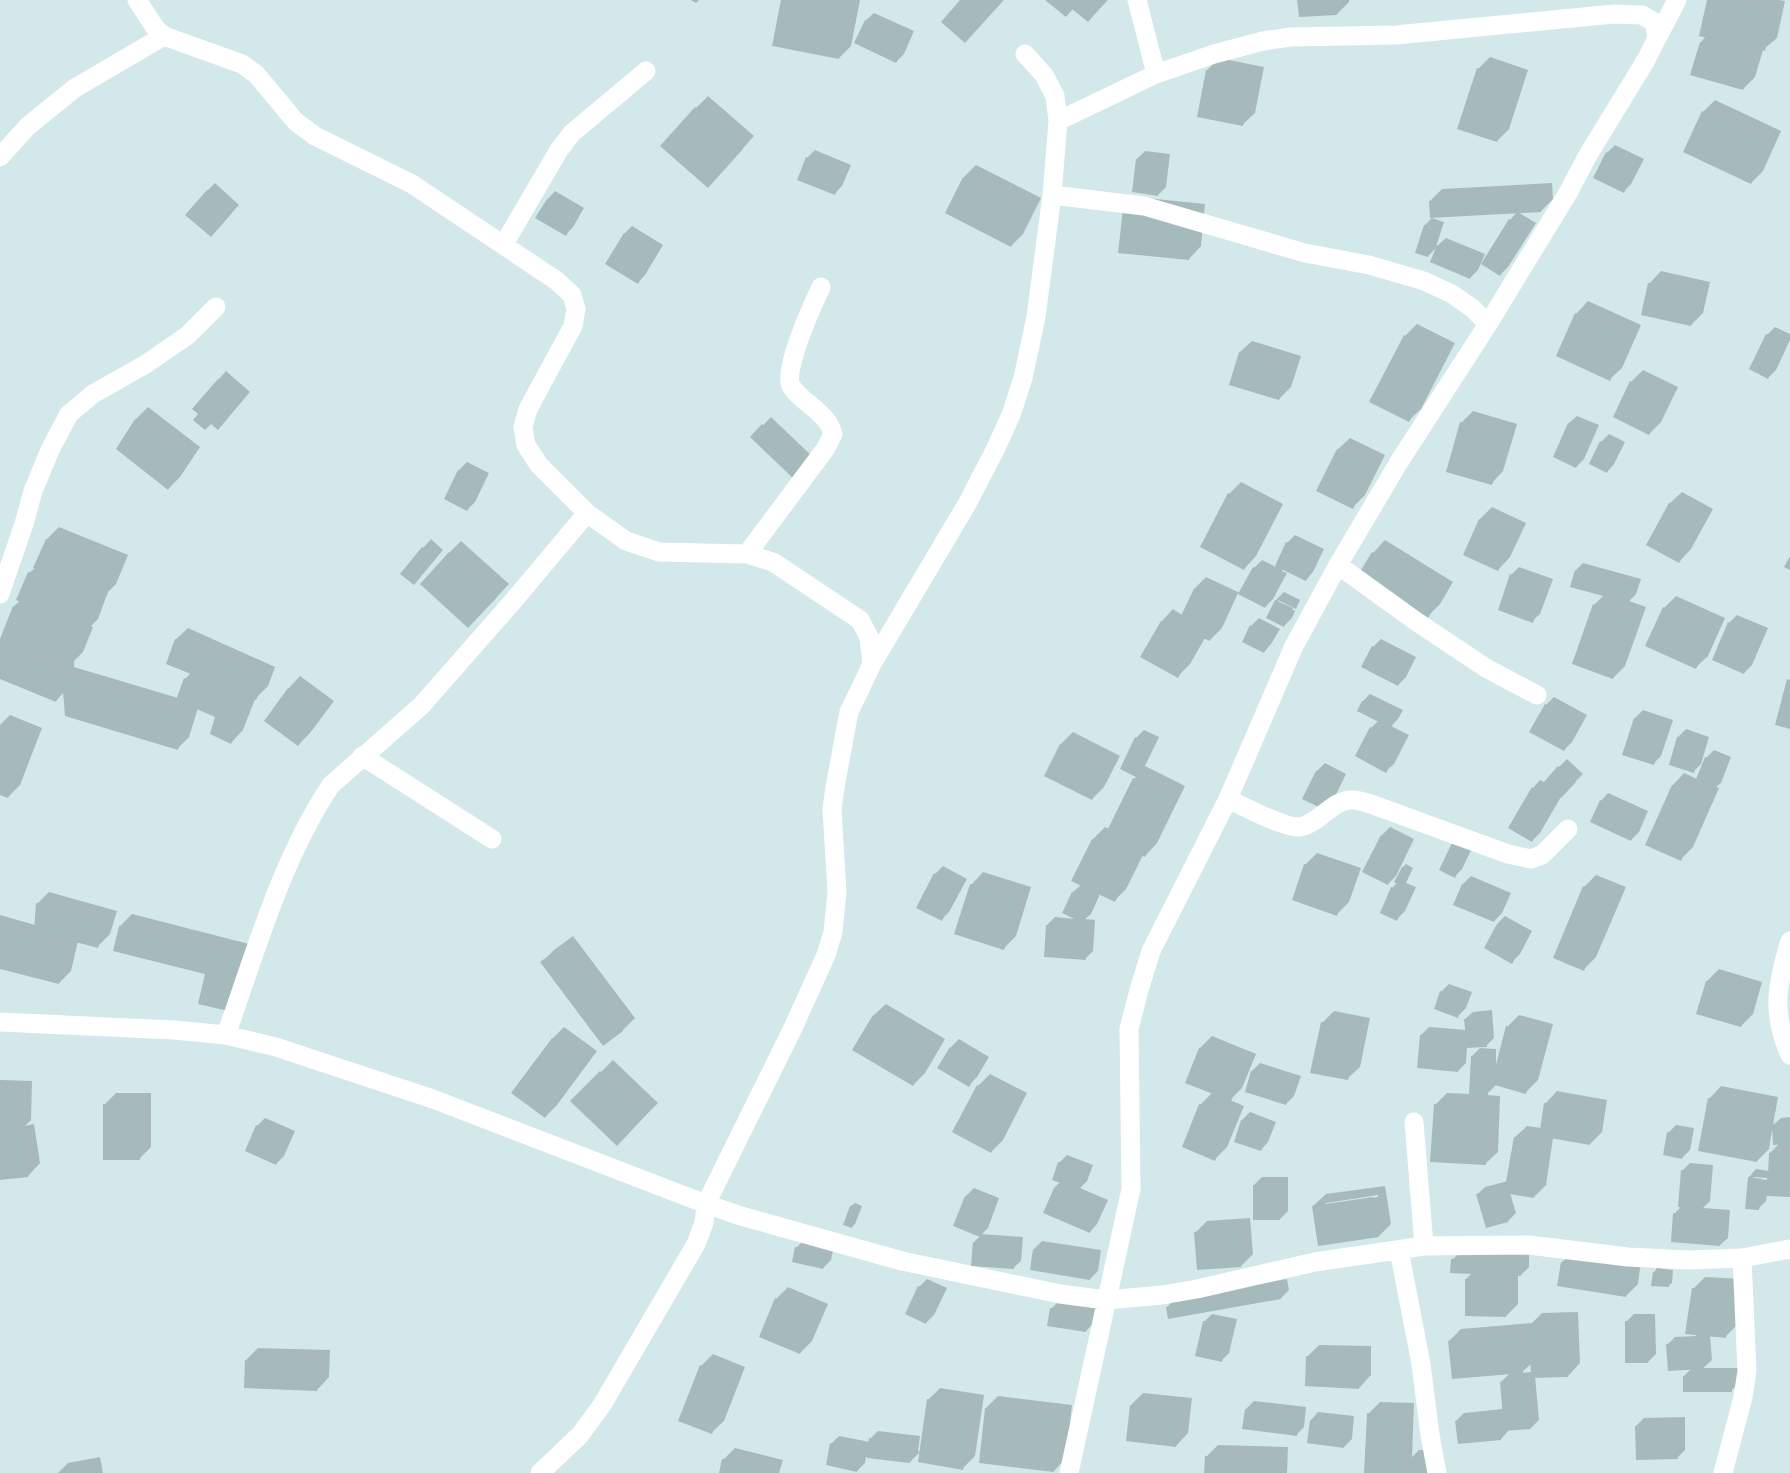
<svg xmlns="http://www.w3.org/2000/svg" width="1790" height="1473" font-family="'Asap Condensed',sans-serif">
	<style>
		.shadow { fill: #0003; fill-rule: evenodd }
		.building { fill: #a5babd }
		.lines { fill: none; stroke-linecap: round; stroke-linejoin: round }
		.street { stroke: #fff; stroke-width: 19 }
	</style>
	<rect width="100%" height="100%" fill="#d2e8eb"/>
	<path class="shadow" d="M691,0h8l-3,3z
		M782,0h78l-9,46 -12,12z
		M962,0h42l-39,42z
		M1047,0h61l-20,21 -15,-12 -7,7z
		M1298,0h51v2l-12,12 -37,2z
		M1708,0h71l6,1 -8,37 -14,12 -8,27 -12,12 -52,-15 10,-32 5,-6z
		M874,13l40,18 -10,23 -8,8 -30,-42z
		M1490,57l38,13 -19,59 -12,12 -19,-72z
		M1219,58l45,9 -9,46 -13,12 -44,-9 9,-46z
		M708,96l46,40 -46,51 -12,-79z
		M1715,100l66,31 -18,40 -12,12 -48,-71z
		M1615,145l29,14 -13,25 -8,8 -16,-39z
		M815,150l36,15 -9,21 -8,8 -27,-36z
		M1145,151l25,3 -4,33 -8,8 -21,-36z
		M976,165l65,33 -18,36 -12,12 -65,-33 18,-36z
		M215,183l24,22 -21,23 -11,-37z
		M1552,183l1,16 -12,12 -23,1 18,11 -28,44 -8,8 10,-55 7,-8 -86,5 -1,-16 12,-12z
		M555,191l29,17 -11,19 -7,7 -29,-16 11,-19z
		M1136,197l69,7 -4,42 -12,13z
		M1432,218l12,4 -8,25 10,-9 39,16 -7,16 -8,8 -33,-31 -9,9 -4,-30z
		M632,226l31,19 -18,30 -8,8 -13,-49z
		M1661,271l49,11 -7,31 -12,12 -42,-41z
		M1588,301l53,24 -19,43 -13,12 -33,-66z
		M1417,324l38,19 -34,66 -13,12 -3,-85z
		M1775,327l15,7v6l-14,30 -8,8 -1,-43z
		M1252,341l49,15 -10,31 -12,12 -40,-46z
		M1643,370l35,17 -17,35 -12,12 -18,-52z
		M226,371l24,21 -32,37 -24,-21z
		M148,407l52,40 -20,30 -12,12 -50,-40 18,-30z
		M1473,411l44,13 -14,47 -12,13 -30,-61z
		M1577,416l22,9 -15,34 -8,8 -22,-10 15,-34z
		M771,417l45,43 -19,20 -45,-43z
		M1609,434l16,8 -11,22 -7,8 -6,-30z
		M1350,438l35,17 -20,40 -12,12 -16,-57z
		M467,462l22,11 -14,29 -8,8 -22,-11 14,-29z
		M1241,482l42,22 -27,52 -12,13 -15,-75z
		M1682,492l31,17 -22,40 -12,13 -10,-58z
		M1492,507l34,16 -16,34 -12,13 -18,-51z
		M59,527l69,28 -12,29 -8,8 -10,27 -7,7 2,1 -10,25 -9,9v6l104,31 7,-19 6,-6 -16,-33 13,-12 87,39 -7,19 -13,13 -12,31 -12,13 -15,-27 -18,-8 -9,29 -12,12 -113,-57 -8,9 -56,-23v-38l14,-34 6,-5 9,-28 6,-5 12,-29z
		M1295,535l29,14 -11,23 -7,8 -23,-11 -1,2 5,2 -14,26 -8,8 -27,-14 -16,35 -12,12 -5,-2 -15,26 -12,12 -17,-54 12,-13 9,6 12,-26 12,-12 34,16 14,-25 8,-8 14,7 11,-24z
		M431,539l12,11 -29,34 -13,-11z
		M1385,540l68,42 -13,22 -12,12 -55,-63z
		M461,541l48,43 -29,31 -31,-62z
		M1583,563l58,16 -5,15 -7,7 17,6 -21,59 -12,12 -19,-73 10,-10 -29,-24z
		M1519,567l34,12 -13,35 -8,7 -21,-46z
		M1284,592l16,8 -4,9 -18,-9v2l17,9 -3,7 -8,8 -16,-9 8,-17z
		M1676,596l49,22 -17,38 -13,12 -31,-60z
		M1737,615l31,13 -16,37 -8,8 -15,-50z
		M1259,618l21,11 -9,15 -7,8 -13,-26z
		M1381,639l35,18 -10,20 -8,8 -25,-38z
		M300,676l34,25 -24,32 -12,12 -10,-56z
		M1370,694l33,16 -5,9 -7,7 18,9 -15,29 -8,7 -15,-43 7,-7 -16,-19z
		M1554,697l33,18 -15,27 -8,8 -18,-45z
		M1643,710l30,10 -12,36 -8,8 -29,-9 11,-37z
		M10,715l32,13 -22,57 -12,12 -8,-3v-69z
		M1686,729l23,8 -8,27 -8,8 -15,-35z
		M1144,730l15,7 -14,29 40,20 -28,57 -12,13 -2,-1 -17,34 -12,12 -14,-7 -9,20 -6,5 10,1 -2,31 -8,8 -38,-34 8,-8 21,2 -12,-7 9,-20 8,-7 -8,-4 20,-42 12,-12 4,2 25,-50 3,-3 -16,-8 15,-30z
		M1073,732l47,24 -16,31 -12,12 -32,-54z
		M1714,750l17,7 -10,26 -5,4 3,1 -26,59 -12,12 -9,-73 12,-13 13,6 9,-21z
		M1567,759l16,15 -21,21 -22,38 -8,8 1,-53 7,-8 4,2z
		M1325,763l21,11 -13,27 -29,-3 13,-27z
		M1608,793l40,18 -9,21 -8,8 -30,-39z
		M1390,827l24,12 -18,37 -8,8 -24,-13 18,-36z
		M1461,835l14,7 -13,27 -8,8z
		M1317,853l44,15 -12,34 -12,12 -32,-49z
		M1406,864l7,4 -7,15 10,4 -11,24 -8,8 -5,-31 5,-5 6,-16z
		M943,866l24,13 -18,33 -8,8 -6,-46z
		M983,872l48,15 -15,49 -12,12 -33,-63z
		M1596,875l30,12 -30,70 -12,12v-82z
		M1471,876l40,17 -9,20 -8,8 -39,-17 8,-20z
		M49,892l68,19 -7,23 -13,13 -19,-6 -7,30 -12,12 -59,-15v-53l35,10 2,-21z
		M132,914l121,31 -26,65 -20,-37 -87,-47z
		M1505,916l27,15 -12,23 -8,8 -15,-38z
		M573,936l62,82 -12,12 -20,15 -61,-83 12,-12z
		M1719,969l43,13 -9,32 -12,12 -44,-13 10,-32z
		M1449,984l23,8 -6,16 -8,8 -17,-24z
		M886,1004l59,35 -20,34 -12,12 -40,-69z
		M1492,1010l2,28 -8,8 -19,1 -1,16 -8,8 -40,-4 3,-32 8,-8 37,3 -1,-11 8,-7z
		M1334,1011l36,7 -10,49 -13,12 -25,-56z
		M1519,1015l34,9 -15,56 -12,12 -31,-8v2l-9,9 14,1 -2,56 -13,12 -50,-59 12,-12 23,1 2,-38 8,-8 16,1v17l11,-39z
		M564,1027l33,24 -40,54 -12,12 7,-78z
		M1212,1036l44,18 -14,34 -12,12 14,6 -17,41 -12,12 -15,-54 12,-12 -26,-11 14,-34z
		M959,1039l30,18 -12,20 -8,8 -30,-17 12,-21z
		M613,1060l45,43 -41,41 -45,-43z
		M1260,1063l41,13 -7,20 -8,8 -40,-13 6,-20z
		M990,1074l37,19 -24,47 -12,12 -13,-66z
		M0,1080l32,1 -1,39 -6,6 9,-2 6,39 -12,13 -28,3z
		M1721,1086l57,11 -5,28 8,-7 9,-1v79l-23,-1 -1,6 -8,8 -9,-32 7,-8 13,2 1,-18 10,-10 -8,-13 -3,19 -12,12 -48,-62zM1754,1177l13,1v2l-13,-1z
		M1557,1091l50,9 -5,32 -12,12 -37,-6 -7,47 -12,12 -24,-4 6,20 -8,8 -21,6 -10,-32 8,-8 23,-6 6,-43 13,-12 14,2 4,-24z
		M116,1093h35v54l-12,12 -35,-54z
		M1250,1112l26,10 -8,20 -7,8 -26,-9 7,-21z
		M265,1118l30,13 -11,25 -8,8 -19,-38z
		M1676,1125l18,3 -4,22 -8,8 -14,-25z
		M1067,1155l26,10 -6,16 -7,7 28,12 -11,24 -7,8 -36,-44 6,-6 -1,-19z
		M1690,1163l23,2 -3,36 -7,7 27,2 -2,28 -8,7 -46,-31 7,-7 1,-36z
		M1262,1177h26v34l-8,8 -26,-34z
		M1385,1186l6,38 -12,12 -66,-30 13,-12zM1378,1195v2l-52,8v-2z
		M974,1188l25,10 -11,30 -6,6 41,3 -2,24 -8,7 -39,-26 6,-6 -25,-10 11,-30z
		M855,1203l7,3 -7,18 -4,3v-21z
		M1250,1218l3,36 -12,12 -46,-33 12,-12z
		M804,1240l30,7 -3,13 -8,8 -27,-20z
		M1042,1241l59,9 -3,21 -8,8 -56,-30z
		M1574,1251l67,10 -3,23 -12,12 -65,-33z
		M1460,1252l69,3v12l-8,8h-3v29l-12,12h-40v-37l6,-6 -20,-13z
		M1657,1268l16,2 -1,13 -4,3 -16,-1 2,-13z
		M1705,1277l38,2 -6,46 -12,12 -15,-1 2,24 -9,8h36v15l-8,8 -47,-15 8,-8 -25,-23 8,-8 21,-1 -3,-47z
		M927,1279l20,9 -13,27 -8,8 -7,-36z
		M1287,1279l2,11 -8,8 -112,20 -2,-11 8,-8z
		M788,1287l40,17 -16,37 -12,12 -24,-54z
		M1059,1301l37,5 -2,17 -8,8 -35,-22z
		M1578,1312l2,51 -12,13h-33l4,44 -8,8 -22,2 -8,9 -42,4 -3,-22 8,-8 39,-4 -2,-27 9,-9 -61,-32 12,-12 71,-6 10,-10zM1532,1363v9l-11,1z
		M1212,1314l25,5 -8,34 -8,8 -17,-39z
		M1634,1314h21l1,40 -8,8 -22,-40z
		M1319,1345l52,1v29l-12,13 -52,-31z
		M258,1348l72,2 -1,27 -12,13 -71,-30z
		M713,1354l32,13 -21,54 -13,12 -10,-67z
		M940,1388l44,7 -9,61 -12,12 -43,-16 -10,10 -44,-5 -1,6 -8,8 -26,-27 8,-8 31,6v-3l8,-8 42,5 -2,15 2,1 8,-52z
		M1143,1393l49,5 -4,35 -12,13 -45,-41z
		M998,1396l74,9 -6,53 -12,13 -68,-63z
		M1254,1401l52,6 -2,20 -8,8 -50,-26z
		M1380,1402l34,1 -2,54 7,-7h13v23h-67l3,-59z
		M1318,1412l36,4 -2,23 -8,8 -36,-4 3,-23z
		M1685,1417v33l-8,8 -41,-32 8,-8z
		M1218,1445l70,2 -1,26h-82l1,-16z
		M735,1448l48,12 -4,13h-59l3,-13z
		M100,1457l3,16h-45l10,-10z"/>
	<path class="building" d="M781,0h36l33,7 -11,52 -67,-13z
		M960,0h35l5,4 -35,39 -24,-21z
		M1045,0h62l-19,22 -16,-13 -6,8z
		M1297,0h39l1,15 -38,2z
		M1707,0h10l57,13 -9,38 -66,-15z
		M865,20l42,20 -11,23 -42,-20z
		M1700,42l53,15 -10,33 -53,-15z
		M1477,68l40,14 -20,60 -40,-13z
		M1206,70l46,9 -9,47 -46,-9z
		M695,107l48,42 -35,39 -48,-42z
		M1702,111l68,33 -19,40 -68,-32z
		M1606,152l31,15 -13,26 -31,-15z
		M806,157l38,16 -9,22 -38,-15z
		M1136,159l26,3 -4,34 -26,-4z
		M963,177l66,33 -18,37 -66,-34z
		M207,190l25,23 -21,24 -26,-22z
		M1540,195l1,17 -111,6 -1,-17z
		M547,199l30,17 -11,20 -31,-18z
		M1123,209l70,7 -4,44 -71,-7z
		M1509,219l20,12 -29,45 -19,-12z
		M1424,225l13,4 -9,28 -13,-4z
		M624,233l32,20 -18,31 -33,-20z
		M1437,245l40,17 -7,17 -40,-17z
		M1648,283l50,11 -7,32 -50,-11z
		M1575,313l54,25 -19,43 -54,-25z
		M1766,334l19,10 -17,35 -19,-10z
		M1404,335l39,21 -34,66 -40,-20z
		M1239,352l50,16 -10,32 -50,-15z
		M218,379l25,21 -25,30 -7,-6 -6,6 -12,-10 5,-6 -6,-5z
		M1630,381l37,19 -18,35 -36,-18z
		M135,419l53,41 -20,30 -52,-41z
		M1460,422l46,14 -14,49 -46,-13z
		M1568,423l24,10 -16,35 -23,-11z
		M762,424l47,45 -12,13 -47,-45z
		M1600,441l18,9 -11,23 -18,-9z
		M1337,449l36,18 -20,42 -37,-18z
		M458,470l24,11 -15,30 -23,-12z
		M1228,493l44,23 -28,54 -44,-23z
		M1669,503l33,18 -23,42 -33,-18z
		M1479,519l36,16 -17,36 -35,-16z
		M46,539l70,29 -12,29 -71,-29z
		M1286,542l31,15 -11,24 -31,-15z
		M422,547l14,11 -22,27 -14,-11z
		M449,552l48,45 -29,31 -48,-44z
		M1372,552l70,42 -14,24 -70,-43z
		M1790,556v14l-6,-3z
		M1253,567l27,14 -15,27 -27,-14z
		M1575,570l58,16 -4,17 -59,-16z
		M28,572l69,33 -10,27 -71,-32z
		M1510,574l35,12 -12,37 -35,-13z
		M1194,589l33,16 -17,36 -34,-15z
		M1275,600l18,8 -9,19 -18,-9z
		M1593,604l42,16 -22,59 -41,-15z
		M13,606l69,33 -11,26 -71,-26z
		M1663,607l51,24 -18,38 -51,-23z
		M1161,621l37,21 -20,36 -38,-21z
		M1728,622l32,14 -16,38 -32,-14z
		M1250,625l22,12 -8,16 -22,-11z
		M175,639l89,40 -8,21 -90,-36z
		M0,646l64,27 -8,29 -56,-23z
		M1372,646l37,19 -11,21 -37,-19z
		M184,678l63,25 -16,41 -21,-10 5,-17 -39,-17z
		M62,679l125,37 -9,34 -113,-34z
		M1787,679l3,1v49l-15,-4z
		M288,688l35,25 -25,33 -34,-25z
		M1362,701l34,17 -5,10 -34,-17z
		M1545,704l35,19 -16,28 -35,-19z
		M1634,718l32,10 -12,37 -32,-10z
		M1370,727l32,16 -16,30 -31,-17z
		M0,728l31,12 -23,58 -8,-3z
		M1135,737l17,8 -16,32 -16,-8z
		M1677,737l25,7 -8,29 -25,-8z
		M1060,744l48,24 -16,32 -48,-24z
		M1705,757l19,8 -11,27 -19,-8z
		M1558,766l18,16 -15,16 -17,-16z
		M1316,771l23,11 -14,28 -23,-11z
		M1133,778l40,20 -28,59 -41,-20z
		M1672,785l36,16 -27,60 -36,-16z
		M1532,787l24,14 -24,41 -24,-14z
		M1600,800l41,19 -10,22 -41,-19z
		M1381,835l26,12 -19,38 -26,-13z
		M1092,839l44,20 -21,43 -44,-21z
		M1452,843l16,7 -13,28 -16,-8z
		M1304,864l45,16 -12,36 -45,-16z
		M1402,867l8,5 -7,15 -9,-5z
		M934,873l26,14 -18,34 -26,-13z
		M970,884l49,15 -15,51 -50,-16z
		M1462,884l41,17 -9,21 -41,-17z
		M1583,886l31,13 -30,72 -31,-13z
		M1391,887l18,8 -12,26 -17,-8z
		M1072,892l21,10 -10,21 -21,-10z
		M36,903l69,20 -7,25 -64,-17z
		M1497,924l28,15 -13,25 -28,-16z
		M1046,925l41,2 -1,33 -42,-3z
		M119,926l122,31 -13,54 -30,-7 7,-30 -92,-23z
		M0,930l67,18 -8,36 -59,-15z
		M561,947l62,84 -20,15 -63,-84z
		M1706,981l45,13 -10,33 -45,-13z
		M1440,991l24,9 -6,18 -24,-9z
		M873,1015l60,36 -20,35 -61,-36z
		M1484,1017l3,30 -20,1 -3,-29z
		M1321,1022l37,8 -10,50 -38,-7z
		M1506,1026l36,10 -16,58 -35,-10z
		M1420,1035l41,3 -3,34 -41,-4z
		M552,1038l33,25 -40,55 -34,-25z
		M950,1047l32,18 -13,22 -32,-19z
		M1199,1048l46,18 -14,35 -46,-18z
		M1471,1056l18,1 -1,38h-19z
		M600,1071l46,44 -29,31 -47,-45z
		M1251,1071l42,13 -7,21 -41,-13z
		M977,1085l39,21 -25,47 -39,-21z
		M0,1092l20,1 -1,40 -19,-1z
		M1708,1098l59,11 -10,53 -59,-11z
		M1544,1103l51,9 -5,33 -51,-9z
		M103,1104h36l1,56h-37z
		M1199,1104l34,14 -18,43 -33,-14z
		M1434,1104l55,4 -3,57 -56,-3z
		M1241,1120l28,10 -8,21 -27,-9z
		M1790,1124v20l-17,1 -1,-20z
		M256,1125l32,14 -12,26 -31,-14z
		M1667,1132l20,4 -5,23 -19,-4z
		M23,1136l5,41 -28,3v-41z
		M1514,1137l29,5 -9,56 -30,-5z
		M1769,1153l21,1v43l-23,-1z
		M1058,1162l28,11 -6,17 -28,-10z
		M1681,1170l25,3 -4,37 -24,-3z
		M1748,1177l14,2 -3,31 -14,-1z
		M1253,1185h28l-1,35h-27z
		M1054,1188l47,20 -11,25 -47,-20z
		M1499,1188l9,34 -22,6 -10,-34z
		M965,1196l27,10 -12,31 -27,-11z
		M1373,1197l6,40 -61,9 -6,-40z
		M850,1206l9,3 -7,19 -9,-3z
		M1673,1213l49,5 -2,28 -49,-4z
		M1238,1229l3,38 -44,3 -3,-38z
		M973,1242l43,3 -2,24 -43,-3z
		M795,1247l31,8 -3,14 -31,-7z
		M1033,1249l60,9 -3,22 -60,-10z
		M1451,1259l71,3 -1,14 -71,-3z
		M1561,1262l68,11 -3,24 -69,-11z
		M1653,1272l17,1 -1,14 -18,-1z
		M1465,1279h42l-1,38 -41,-1z
		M918,1286l21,10 -13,28 -21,-10z
		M1279,1286l2,13 -113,20 -2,-12z
		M1692,1288l39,3 -5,47 -41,-4z
		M775,1298l42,18 -17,38 -41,-17z
		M1050,1308l39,6 -3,18 -39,-6z
		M1203,1321l26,6 -7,35 -27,-6z
		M1625,1321h23v42h-23z
		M1566,1323l2,54 -37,1 -2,-53z
		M1519,1335l4,38 -71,6 -4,-38z
		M1703,1342l1,27 -36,2 -2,-27z
		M1306,1356l54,2 -1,31 -54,-3z
		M245,1360l73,2 -1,29 -73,-3z
		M700,1365l34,14 -22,55 -34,-13z
		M1731,1375l1,17h-49v-16z
		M1527,1380l4,49 -27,2 -4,-49z
		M927,1399l46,7 -10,64 -45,-8z
		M1130,1405l50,5 -4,37 -50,-6z
		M985,1408l75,9 -6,55 -75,-9z
		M1245,1409l54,6 -2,21 -55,-7z
		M1367,1413l35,2 -2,58h-36z
		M1498,1416l3,24 -43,4 -3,-23z
		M1310,1420l37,4 -3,24 -37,-5z
		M1677,1424l1,35 -42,1 -1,-34z
		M869,1438l44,6 -3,19 -43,-5z
		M830,1443l32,7 -5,22 -31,-7z
		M1205,1456l71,3 -1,14h-71z
		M1410,1458h15v15h-15z
		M722,1459l51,13v1h-54z
		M88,1469l1,4h-21v-1z"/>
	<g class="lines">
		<path class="street" d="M137,0l19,29 8,7 78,28 14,10 40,48 19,14 97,48 145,97 15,14 4,14 -3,17 -45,83 -5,18 3,18 13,20 48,48 39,28 33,11 88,2 26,8 87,58 9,17 3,27
			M1137,0l19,74
			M1657,38l20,-38
			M1058,121l98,-47 58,-20 49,-13 28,-4 105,-2 218,-21 28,1 12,7 3,16 -11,22 -58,95 -20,38 -80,131 -89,138 -61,103 -44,81 -66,153 -77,152 -12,39 -10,39 2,160 -62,284
			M0,157l28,-31 47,-38 89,-52
			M1052,195l92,11 161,47 64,12 55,16 28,13 20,14 16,16
			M504,244l55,-94 13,-17 74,-62
			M747,554l79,-106 7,-14c-1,-4 -3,-8 -5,-11 -9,-15 -28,-22 -37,-37 -8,-16 22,-82 30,-99
			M1338,565l79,57 69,46 51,27
			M0,594l24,-70 9,-33 17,-41 19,-36 24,-20 53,-30 42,-29 28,-28
			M362,756l130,83
			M1228,799c15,7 56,29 71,28 19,-2 32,-26 51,-27 5,-1 12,2 18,3l140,51 23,5 11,-4 26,-26
			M1790,941c-13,43 -19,72 0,114
			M0,1022l174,8 52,5 50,12 157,52 273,105 35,12 161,45 158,33 46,6 56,-5 35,-6 118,-27 109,-16 105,-1 99,12 61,3 53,-2 48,-9
			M226,1035c30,-84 55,-175 105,-250l90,-79 94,-107 72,-86
			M1414,1122l10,124
			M1399,1250l22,114 9,71 7,38
			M540,1473l40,-38 22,-30 94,-161 8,-21 2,-19 86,-174 34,-75 7,-23 4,-40 -5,-83 3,-22 14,-75 23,-48 95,-160 28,-54 16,-35 12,-37 13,-61 16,-122 6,-74 -3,-25 -11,-21 -19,-21
			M1723,1473l20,-76 4,-26 -5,-113"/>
	</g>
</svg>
